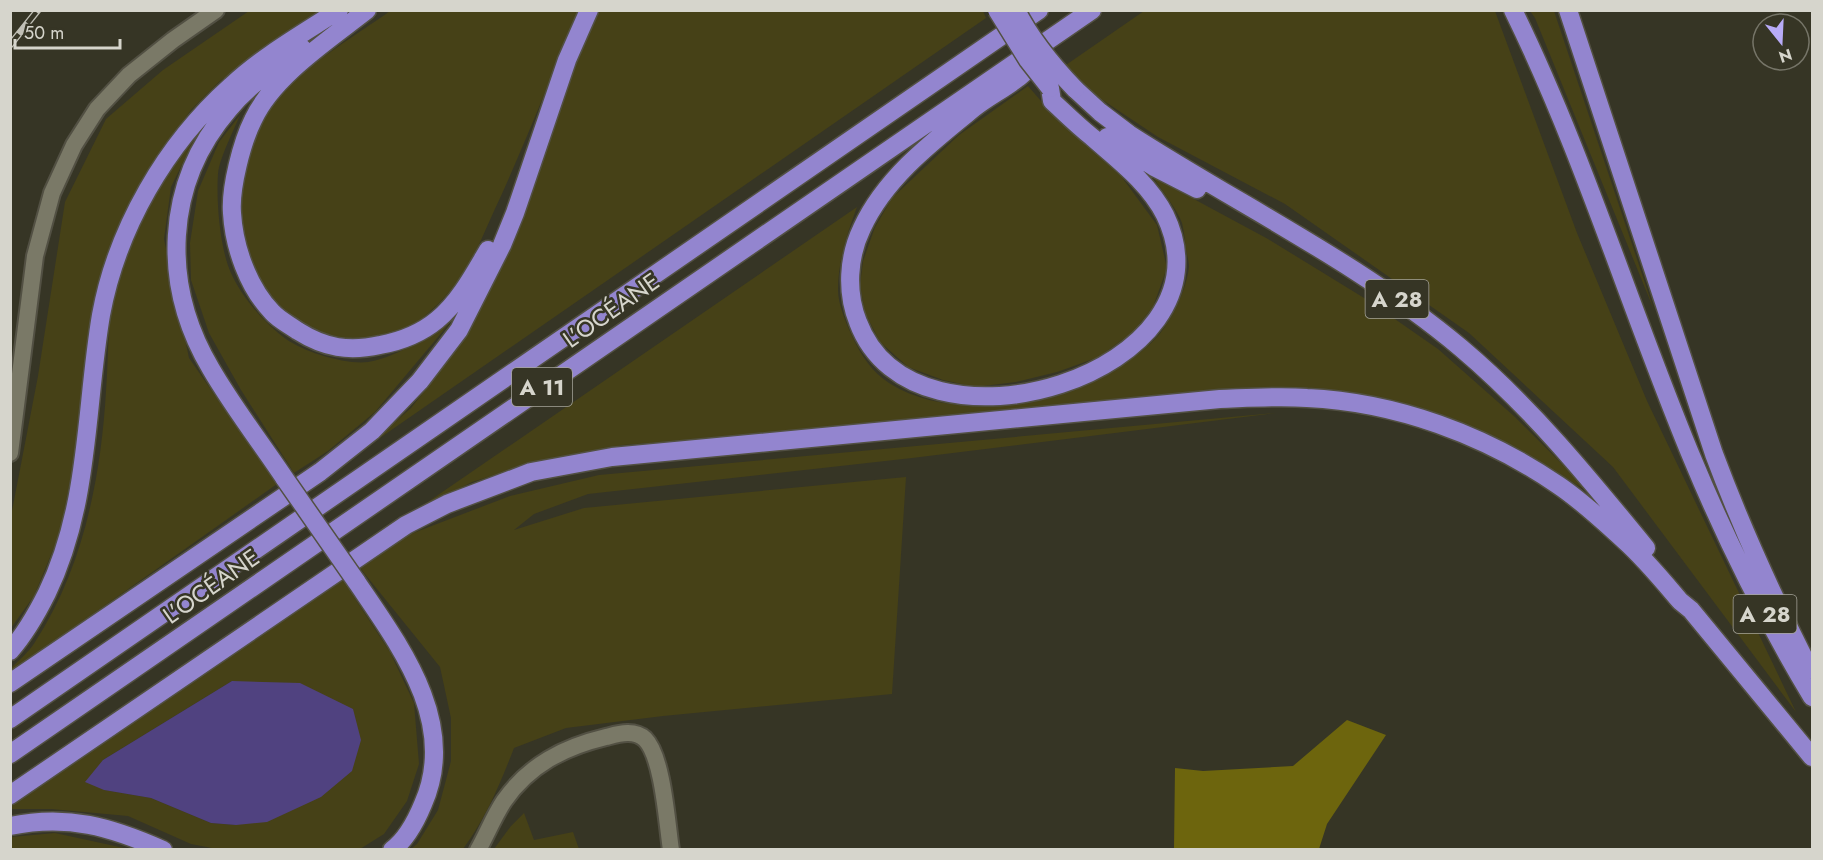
<svg xmlns="http://www.w3.org/2000/svg" width="1823" height="860" font-family="Jost,sans-serif">
	<style>
		.green { fill: #464117; fill-rule: evenodd }
		.forest { fill: #6d650d }
		.water { fill: #504280 }
		.lines { fill: none; stroke-linecap: round; stroke-linejoin: round }
		.street-casing { stroke: #525043; stroke-width: 20 }
		.highway-casing { stroke: #525043; stroke-width: 21 }
		.street { stroke: #7a7967; stroke-width: 16 }
		.highway { stroke: #9385cf; stroke-width: 18 }
		.rail-casing { stroke: #c1c0b6; stroke-width: 7 }
		.rail { stroke: #363525; stroke-width: 4.5; stroke-dasharray: 14; stroke-linecap: butt }
		.highway-bridge-casing { stroke: #525043; stroke-width: 21; stroke-linecap: butt }
		.highway-bridge { stroke: #9385cf; stroke-width: 18 }
		.labels { text-anchor: middle; dominant-baseline: central; stroke-width: 5; stroke-linejoin: round; paint-order: stroke }
		.shield { fill: #363525; stroke: #a6a59a; stroke-width: 1.5 }
		.shield-label { font-size: 22px; font-weight: bold; fill: #d6d5cc }
		.street-label { font-size: 24px; fill: #d6d5cc; stroke: #363525 }
	</style>
	<rect width="100%" height="100%" fill="#363525"/>
	<path class="green" d="M249,11h75l-104,70 -29,29 -40,56 -38,78 -28,127 -10,85 -15,77 -26,63 -23,32v-112l27,-140 27,-174 41,-83 57,-49z
		M390,11h190c-30,66 -55,134 -86,200 -10,22 -21,50 -35,69 -9,12 -22,26 -34,36 -17,16 -44,23 -67,23 -19,0 -35,-6 -52,-14 -72,-36 -80,-133 -48,-200 20,-44 93,-86 132,-114z
		M595,11h388l3,7 -622,431 47,-41 42,-54 48,-85 39,-112z
		M1144,11h351l82,222 70,168 149,311 -183,-245 -144,-134 -184,-129 -127,-67 -78,-52 -17,-18z
		M1530,11h24l100,299 -119,-292z
		M1028,86l20,23 73,67 36,49 10,43 -14,39 -20,25 -34,25 -42,15 -41,10 -41,5 -32,-7 -35,-13 -28,-25 -15,-29 -5,-28 3,-24 12,-34 17,-29 67,-63z
		M240,115c-6,15 -21,44 -22,59 -2,27 2,75 13,99 10,23 34,51 55,66 18,13 60,26 82,23 34,-6 64,-29 91,-50l-84,100 -47,39 -34,22 -53,-83 -32,-57 -18,-53 -1,-37 8,-52 21,-49z
		M194,140l-23,47 -7,52 25,119 88,126 -266,188 -1,-3c9,-9 19,-17 25,-27 48,-74 66,-164 71,-251 3,-34 1,-81 11,-113 9,-29 24,-66 40,-92 11,-16 25,-31 37,-46z
		M1153,177l115,62 101,62 69,48 77,68 77,77 -64,-39 -63,-31 -77,-25 -59,-9 -125,1 -442,44 -139,10 -81,16 -70,21 -66,35 451,-310c-10,27 -19,54 -19,83 0,15 9,35 15,48 8,17 19,34 36,45 72,46 203,16 262,-40 18,-16 35,-51 38,-76 0,-5 -2,-12 -3,-17 -1,-9 -2,-19 -4,-27 -5,-14 -21,-33 -29,-46z
		M1276,413l-364,45 -324,36 -54,20 -20,16 70,-22 322,-31 -14,217 -229,22 -97,12 -52,20c-14,36 -28,70 -51,101h-52l6,-5 21,-34 13,-49v-43l-11,-51 -80,-99 48,-33 102,-39 89,-21z
		M341,577l49,75 24,51 5,61 -12,37 -23,33 -24,15h-143l-26,-5 -63,-28 -77,-7h-40l-1,-3zM232,681l4,144 -25,-2 -60,-25 -47,-8 -1,-30z
		M524,813l10,27 39,-8 6,17h-85l17,-23z
		M55,833l69,15 2,1h-115v-12z"/>
	<path class="forest" d="M1347,720l39,15 -59,89 -8,25h-145l1,-81 28,3 90,-5z"/>
	<path class="water" d="M232,681l68,2 53,26 8,31 -9,31 -31,26 -54,25 -31,3 -25,-2 -60,-25 -47,-8 -19,-8 18,-22z"/>
	<g class="lines">
		<defs>
			<path id="street" d="M10,453l25,-197 17,-63 22,-48 23,-36 32,-34 44,-35 43,-30
				M478,850c9,-16 16,-34 26,-49 25,-36 60,-54 102,-64 12,-3 28,-8 39,2 18,18 22,85 26,111"/>
			<path id="highway" d="M367,10c-38,30 -94,66 -114,110 -11,22 -23,68 -21,93 2,34 16,74 40,99 7,8 18,13 26,19 27,17 51,21 82,14 22,-4 40,-11 57,-25 22,-18 37,-46 51,-70
				M1513,10c71,145 117,299 179,448 34,82 74,162 120,239
				M1568,10l146,444c28,75 60,145 96,216
				M1039,58c-7,6 -13,14 -21,20 -14,11 -30,19 -44,30 -42,34 -89,70 -112,120 -14,29 -16,64 -4,94 56,151 383,50 307,-107 -16,-32 -47,-55 -73,-78 -14,-11 -27,-24 -40,-36l-2,-13
				M1075,89l25,23 29,22c110,71 231,129 332,214 70,59 127,129 185,200
				M1107,137l47,30 43,22
				M285,479c-24,-36 -52,-72 -74,-110 -50,-84 -47,-185 18,-260 21,-25 47,-42 73,-61
				M356,581c44,65 103,142 67,223 -7,17 -16,35 -31,46
				M10,651c15,-17 27,-38 37,-58 43,-89 38,-184 54,-278 16,-87 65,-171 130,-229 32,-30 71,-52 108,-76
				M10,683l310,-211 52,-41 48,-50 39,-51 43,-85 13,-32 52,-153 22,-50
				M10,719l1029,-709
				M10,754l1082,-744
				M10,795l396,-270 41,-21 84,-32 81,-15 608,-58c29,-1 58,-3 87,-1 89,4 178,37 251,87 24,16 46,37 67,56 20,18 38,40 55,60l11,9 121,147
				M10,826c58,-12 101,1 153,24"/>
		</defs>
		<use href="#street" class="street-casing"/>
		<use href="#highway" class="highway-casing"/>
		<use href="#street" class="street"/>
		<use href="#highway" class="highway"/>
		<defs>
			<path id="rail" d="M10,45l28,-35"/>
		</defs>
		<use href="#rail" class="rail-casing"/>
		<use href="#rail" class="rail"/>
		<defs>
			<path id="highway-bridge" d="M997,10l31,50 22,28
				M1016,10c15,30 36,55 59,79
				M285,479l71,102"/>
		</defs>
		<use href="#highway-bridge" class="highway-bridge-casing"/>
		<use href="#highway-bridge" class="highway-bridge"/>
	</g>
	<g class="labels">
		<g class="shield">
			<rect x="1365.5" y="280" width="63" height="38" rx="4.5"/>
			<rect x="512" y="368" width="60" height="38" rx="4.5"/>
			<rect x="1733.5" y="595" width="63" height="38" rx="4.5"/>
		</g>
		<g class="shield-label">
			<text x="1397" y="299">A 28</text>
			<text x="542" y="387">A 11</text>
			<text x="1765" y="614">A 28</text>
		</g>
		<g class="street-label">
			<text transform="translate(611 310) rotate(-35)">L’OCÉANE</text>
			<text transform="translate(211 586) rotate(-35)">L’OCÉANE</text>
		</g>
	</g>
	<rect width="1823" height="860" fill="none" stroke="#d6d5cc" stroke-width="24"/>
	<g transform="translate(1781 42) rotate(162)"><circle r="28" fill="#363525" stroke="#767568" stroke-width="1.5"/>
	<path d="M0-4.5L10 22L0 15L-10 22Z" fill="#b8abf7"/>
	<text y="-9" font-size="16" font-weight="bold" text-anchor="middle" fill="#d6d5cc">N</text>
	</g>
	<path d="M15 39v9h105v-9" fill="none" stroke="#d6d5cc" stroke-width="3"/>
	<text x="24" y="39" font-size="18" fill="#d6d5cc" stroke="#363525" stroke-width="4.5" paint-order="stroke">50 m</text>
</svg>
